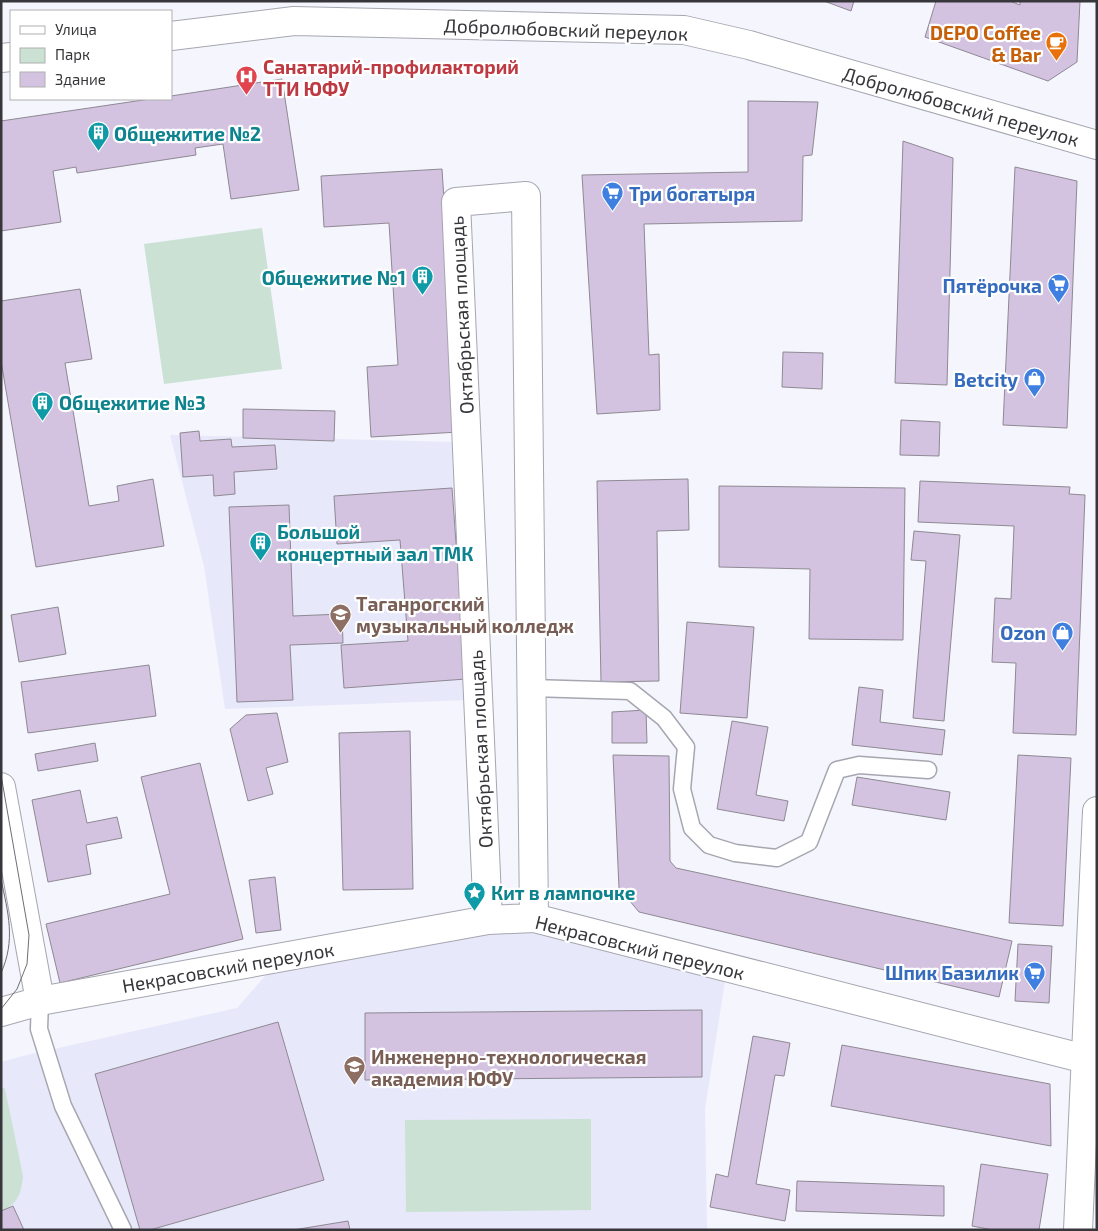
<svg xmlns="http://www.w3.org/2000/svg" width="1098" height="1231" font-family="'Exo 2',sans-serif">
	<style>
		.built { fill: #e7e8fa }
		.green { fill: #cae1d4 }
		.building { fill: #d4c2e1; stroke: #8e8992 }
		.lines { fill: none; stroke-linecap: round; stroke-linejoin: round }
		.lane-casing { stroke: #a6a6b0; stroke-width: 19 }
		.street-casing { stroke: #a6a6b0; stroke-width: 30 }
		.secondary-casing { stroke: #a6a6b0; stroke-width: 30 }
		.lane { stroke: #fff; stroke-width: 16 }
		.street { stroke: #fff; stroke-width: 28 }
		.secondary { stroke: #fff; stroke-width: 28 }
		.tram { stroke: #6e6e73; stroke-width: 1 }
		.labels { text-anchor: middle; dominant-baseline: central; stroke-width: 4.5; stroke-linejoin: round; paint-order: stroke }
		.street-label { font-size: 19px; fill: #37373b; stroke: #fff }
		.food-label { font-size: 19px; font-weight: bold; fill: #c56008; stroke: #fff; text-anchor: end }
		.health-label { font-size: 19px; font-weight: bold; fill: #be3a42; stroke: #fff; text-anchor: start }
		.culture-label { font-size: 19px; font-weight: bold; fill: #0d838f; stroke: #fff; text-anchor: start }
		.shop-label { font-size: 19px; font-weight: bold; fill: #366cbe; stroke: #fff; text-anchor: end }
		.education-label { font-size: 19px; font-weight: bold; fill: #785e54; stroke: #fff; text-anchor: start }
	</style>
	<rect width="100%" height="100%" fill="#f4f5fd"/>
	<path class="built" d="M170,435l284,7 16,258 -245,9 -21,-143z
		M488,920l239,48 -22,141 2,121h-706v-168l22,-6 214,-48 45,-51z"/>
	<path class="green" d="M262,228l20,141 -118,15 -20,-140z
		M1,1086l4,3 18,87c-2,18 -5,28 -22,35z
		M591,1119v91l-185,2 -1,-92z"/>
	<path class="building" d="M824,1h30l-3,10z
		M936,1h74l10,4v-4h60l-3,61 -29,19 -123,-44z
		M282,79l17,111 -68,9 -8,-55 -28,4 1,7 -119,18 -1,-6 -23,4 8,51 -60,9v-110l149,-22h21v-3z
		M748,101l70,1 -6,53 -9,1 -1,65 -158,3 5,131 10,-1 1,56 -63,4 -15,-239 166,-3z
		M903,141l50,17 -6,227 -52,-2z
		M1015,167l62,14 -10,247 -64,-3z
		M442,169l17,263 -88,5 -4,-70 31,-2 -9,-142 -65,4 -3,-51z
		M80,289l12,70 -27,4 24,143 30,-5 -2,-15 36,-7 11,67 -128,21 -35,-206v-60z
		M783,352l40,1 -1,36 -40,-2z
		M243,409l92,2 -1,30 -91,-3z
		M901,420l39,2 -1,34 -39,-1z
		M199,431l1,10 31,-2 1,8 43,-2 2,24 -43,3 1,22 -21,2 -1,-21 -30,2 -3,-44z
		M688,479l1,51 -32,1 2,150 -58,1 -4,-201z
		M920,481l150,6 -1,7 16,1 -9,240 -63,-2 3,-70 -24,-1 3,-64 16,1 3,-73 -96,-4z
		M719,486l186,2 -2,152 -94,-1 1,-70 -91,-2z
		M452,488l14,191 -122,9 -3,-43 67,-4 -8,-101 -63,4 -3,-48z
		M289,505l4,111 49,-2 1,29 -53,2 3,55 -56,2 -8,-195z
		M914,531l46,4 -16,186 -31,-3 13,-157 -15,-1z
		M58,607l8,47 -47,8 -8,-47z
		M687,622l67,5 -7,91 -67,-5z
		M149,665l7,51 -128,17 -7,-51z
		M859,687l24,3 -3,32 65,8 -3,25 -90,-10z
		M646,710l1,33h-35v-31z
		M277,713l11,49 -22,6 7,26 -25,7 -18,-72 16,-14z
		M732,721l36,6 -12,68 32,6 -4,20 -67,-12z
		M410,731l3,158 -70,1 -4,-157z
		M95,743l3,18 -60,10 -3,-17z
		M613,755l56,1 1,105 6,7 336,73 -13,56 -360,-85 -20,-24z
		M1018,755l53,3 -8,168 -54,-3z
		M200,763l43,176 -183,44 -14,-59 124,-30 -29,-117z
		M857,777l93,15 -4,28 -94,-15z
		M80,790l7,33 30,-6 5,21 -36,7 5,29 -43,8 -16,-82z
		M275,877l6,53 -25,3 -7,-53z
		M1018,944l34,2 -3,57 -34,-2z
		M702,1010v67l-337,3v-67z
		M278,1022l46,158 -174,50h-10l-45,-156z
		M753,1036l37,7 -6,33 -9,-1 -19,109 34,6 -5,31 -75,-14 6,-33 12,3z
		M842,1045l208,39 1,62 -220,-40z
		M981,1164l67,10 -9,56h-46l-21,-4z
		M797,1181l147,5v30l-148,-5z
		M13,1206l11,24h-23v-19z
		M348,1221l2,9h-57z"/>
	<g class="lines">
		<defs>
			<path id="lane" d="M532,688l98,3 34,27 22,29 -4,42 10,39 17,17 26,8 42,5 32,-16 28,-72 22,-5 69,5
				M40,1001l-1,28 24,77 60,124"/>
			<path id="street" d="M171,36l123,-15 390,9 65,15 348,100
				M1,58l10,-1
				M1,787l39,214
				M488,920l-32,-718 70,-6 8,722
				M1,1012l39,-11 448,-81 46,-2 563,144"/>
			<path id="secondary" d="M1078,1230l19,-419"/>
		</defs>
		<use href="#lane" class="lane-casing"/>
		<use href="#street" class="street-casing"/>
		<use href="#secondary" class="secondary-casing"/>
		<use href="#lane" class="lane"/>
		<use href="#street" class="street"/>
		<use href="#secondary" class="secondary"/>
		<path class="tram" d="M1,775l28,160 -2,29 -10,25 -16,20
			M1,879c7,34 15,61 0,94"/>
	</g>
	<defs>
		<symbol id="cafe-pin" viewBox="-11 -11 22 30"><path d="M0 17L-7.5 6A9.5 9.5 0 1 1 7.5 6Z" fill="#e8710a" stroke="#fff"/><path d="M-5.5-4.5H6V0H3Q3 3.5 0 3.5H-2.5Q-5.5 3.5-5.5 0ZM3-3.2v2h1.7v-2ZM-6 4.5H4V6H-6Z" fill="#fff"/></symbol>
		<symbol id="hospital-pin" viewBox="-11 -11 22 30"><path d="M0 17L-7.5 6A9.5 9.5 0 1 1 7.5 6Z" fill="#e0444e" stroke="#fff"/><path d="M-5-5h3v3.5h4V-5h3V5h-3V1.5h-4V5h-3Z" fill="#fff"/></symbol>
		<symbol id="building-pin" viewBox="-11 -11 22 30"><path d="M0 17L-7.5 6A9.5 9.5 0 1 1 7.5 6Z" fill="#0f9aa8" stroke="#fff"/><path d="M-4-6H4V6H1V3H-1V6H-4ZM-2.5-4.3h1.7v1.8h-1.7ZM.8-4.3h1.7v1.8H.8ZM-2.5-1h1.7V.8h-1.7ZM.8-1h1.7V.8H.8Z" fill="#fff"/></symbol>
		<symbol id="supermarket-pin" viewBox="-11 -11 22 30"><path d="M0 17L-7.5 6A9.5 9.5 0 1 1 7.5 6Z" fill="#3f7fe0" stroke="#fff"/><path d="M-6-5.5h2.5l.6 2H6L4.5 2H-2.5L-4.4-4H-6ZM-1.5 3.2a1.3 1.3 0 1 0 .1 0ZM3 3.2a1.3 1.3 0 1 0 .1 0Z" fill="#fff"/></symbol>
		<symbol id="shop-pin" viewBox="-11 -11 22 30"><path d="M0 17L-7.5 6A9.5 9.5 0 1 1 7.5 6Z" fill="#3f7fe0" stroke="#fff"/><path d="M-5-2.5h2.3a2.7 3.5 0 0 1 5.4 0H5L5.5 6h-11ZM-1.5-2.5h3a1.5 2.3 0 0 0-3 0Z" fill="#fff"/></symbol>
		<symbol id="university-pin" viewBox="-11 -11 22 30"><path d="M0 17L-7.5 6A9.5 9.5 0 1 1 7.5 6Z" fill="#8d6e63" stroke="#fff"/><path d="M0-5L7-2L0 1L-7-2ZM-4 1L0 2.5L4 1V4Q0 6-4 4Z" fill="#fff"/></symbol>
		<symbol id="sight-pin" viewBox="-11 -11 22 30"><path d="M0 17L-7.5 6A9.5 9.5 0 1 1 7.5 6Z" fill="#0f9aa8" stroke="#fff"/><path d="M0-6L1.8-2.2L6-1.7L2.9 1.2L3.7 5.4L0 3.3L-3.7 5.4L-2.9 1.2L-6-1.7L-1.8-2.2Z" fill="#fff"/></symbol>
	</defs>
	<g fill-rule="evenodd">
		<use href="#cafe-pin" x="1044" y="30" width="25" height="34"/>
		<use href="#hospital-pin" x="234" y="64" width="25" height="34"/>
		<use href="#building-pin" x="86" y="120" width="25" height="34"/>
		<use href="#supermarket-pin" x="600" y="180" width="25" height="34"/>
		<use href="#building-pin" x="410" y="264" width="25" height="34"/>
		<use href="#supermarket-pin" x="1046" y="272" width="25" height="34"/>
		<use href="#shop-pin" x="1022" y="366" width="25" height="34"/>
		<use href="#building-pin" x="30" y="390" width="25" height="34"/>
		<use href="#building-pin" x="248" y="530" width="25" height="34"/>
		<use href="#university-pin" x="328" y="602" width="25" height="34"/>
		<use href="#shop-pin" x="1050" y="620" width="25" height="34"/>
		<use href="#sight-pin" x="462" y="880" width="25" height="34"/>
		<use href="#supermarket-pin" x="1022" y="960" width="25" height="34"/>
		<use href="#university-pin" x="342" y="1054" width="25" height="34"/>
	</g>
	<g class="labels">
		<g class="street-label">
			<text transform="translate(566 29) rotate(2)">Добролюбовский переулок</text>
			<text transform="translate(961 106) rotate(16)">Добролюбовский переулок</text>
			<text transform="translate(461 315) rotate(-93)">Октябрьская площадь</text>
			<text transform="translate(480 749) rotate(-93)">Октябрьская площадь</text>
			<text transform="translate(640 947) rotate(14)">Некрасовский переулок</text>
			<text transform="translate(228 967) rotate(-10)">Некрасовский переулок</text>
		</g>
		<g class="food-label">
			<text x="1041" y="32">DEPO Coffee<tspan x="1041" dy="22">&amp; Bar</tspan></text>
		</g>
		<g class="health-label">
			<text x="263" y="66">Санатарий-профилакторий<tspan x="263" dy="22">ТТИ ЮФУ</tspan></text>
		</g>
		<g class="culture-label">
			<text x="114" y="133">Общежитие №2</text>
			<text x="406" y="277" text-anchor="end">Общежитие №1</text>
			<text x="59" y="402">Общежитие №3</text>
			<text x="277" y="531">Большой<tspan x="277" dy="22">концертный зал ТМК</tspan></text>
			<text x="491" y="892">Кит в лампочке</text>
		</g>
		<g class="shop-label">
			<text x="629" y="193" text-anchor="start">Три богатыря</text>
			<text x="1042" y="285">Пятёрочка</text>
			<text x="1018" y="379">Betcity</text>
			<text x="1046" y="632">Ozon</text>
			<text x="1019" y="972">Шпик Базилик</text>
		</g>
		<g class="education-label">
			<text x="356" y="603">Таганрогский<tspan x="356" dy="22">музыкальный колледж</tspan></text>
			<text x="371" y="1056">Инженерно-технологическая<tspan x="371" dy="22">академия ЮФУ</tspan></text>
		</g>
	</g>
	<rect width="1098" height="1231" fill="none" stroke="#37373b" stroke-width="5"/>
	<rect x="10" y="10" width="162" height="90" fill="#ffffff" stroke="#afafb1"/>
	<rect x="20" y="26" width="25" height="8" fill="#ffffff" stroke="#afafb1"/>
	<text x="55" y="35" font-size="15" fill="#37373b">Улица</text>
	<rect x="20" y="48" width="25" height="15" fill="#cae1d4" stroke="#afafb1"/>
	<text x="55" y="60" font-size="15" fill="#37373b">Парк</text>
	<rect x="20" y="72" width="25" height="15" fill="#d4c2e1" stroke="#afafb1"/>
	<text x="55" y="85" font-size="15" fill="#37373b">Здание</text>
</svg>
